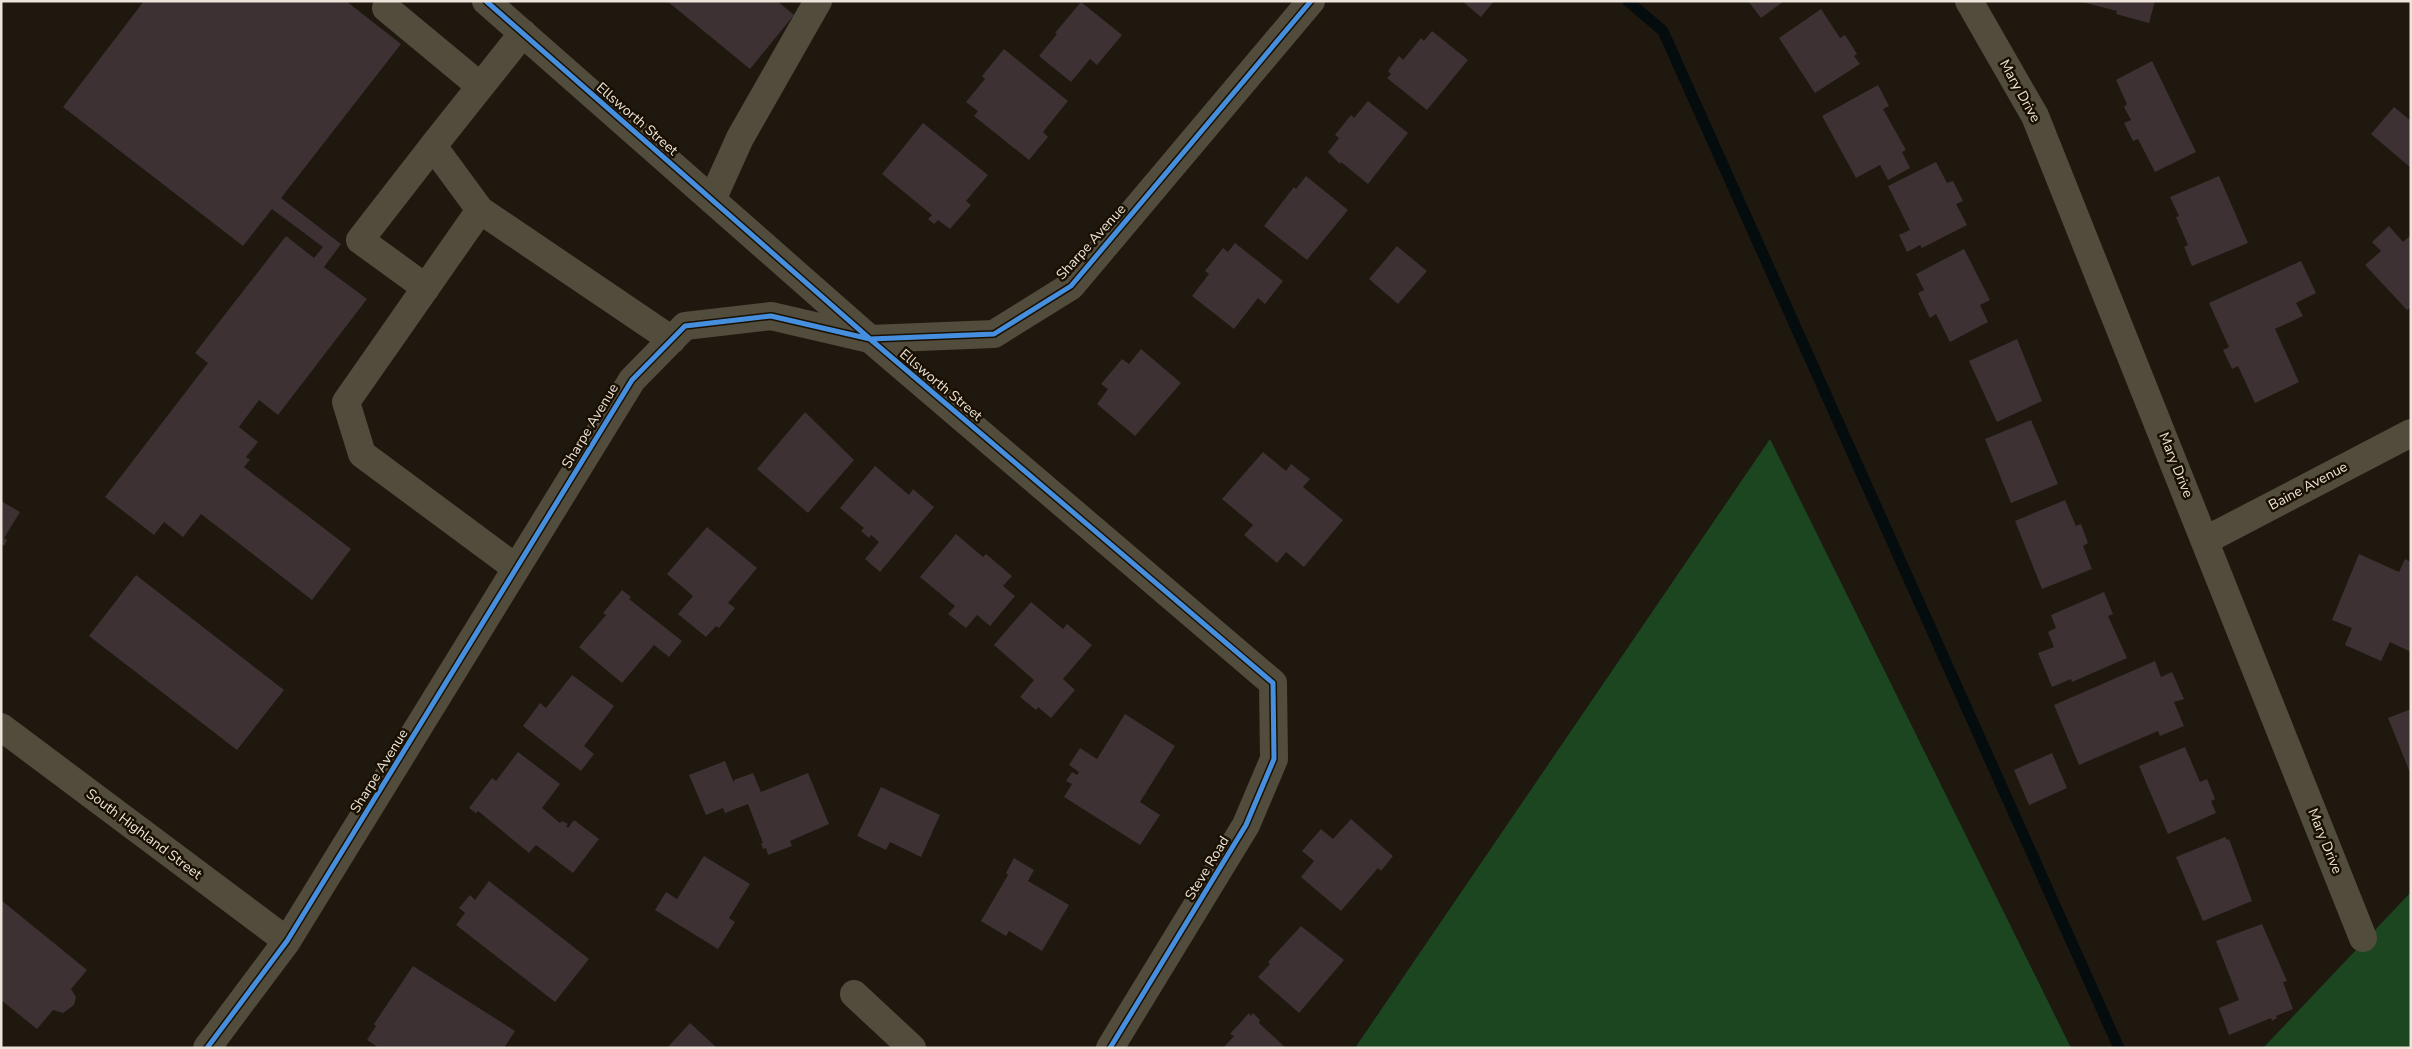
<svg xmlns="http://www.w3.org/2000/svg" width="2412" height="1049" font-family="'Nunito Sans',sans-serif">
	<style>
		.forest { fill: #1c4620 }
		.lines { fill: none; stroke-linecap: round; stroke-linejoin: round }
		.stream { stroke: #050c0d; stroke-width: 11 }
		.building { fill: #3d3133 }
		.minor { stroke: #524c3d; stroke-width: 28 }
		.cycleway-casing { stroke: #1a1002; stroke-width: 8 }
		.cycleway { stroke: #468fdf; stroke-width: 5 }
		.labels { text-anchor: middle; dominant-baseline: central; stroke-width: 5; stroke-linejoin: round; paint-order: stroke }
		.street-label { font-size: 14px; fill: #ede5db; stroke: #1a1002 }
	</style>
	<rect width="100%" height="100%" fill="#1e180f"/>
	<path class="forest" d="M1770,439l301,609h-716z
		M2411,892v156h-148z"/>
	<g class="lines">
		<path class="stream" d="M1628,1l35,30 456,1017"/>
	</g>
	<path class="building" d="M144,1h202l55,43 -120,154 60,46 -17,23 43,32 -89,116 -19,-15 -20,27 19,15 -12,15 4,3 -6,7 107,82 -39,51 -111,-86 -18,23 -19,-15 -10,13 -49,-38 103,-134 -13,-10 91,-117 28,22 9,-11 -51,-38 -29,37 -180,-139z
		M667,1h110l17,14 -44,54z
		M1462,1h32l-13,16z
		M1748,1h36l-23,17z
		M2155,1l-6,22 -33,-9 1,-3 -35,-9z
		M1081,2l41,33 -25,30 -7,-6 -19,23 -32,-26 18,-22 -2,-1z
		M1821,9l19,29 5,-3 12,19 -3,2 6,8 -45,29 -36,-55z
		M1432,31l36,29 -41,50 -40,-32 4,-4 -3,-3 11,-15 4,4 18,-22 3,3z
		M1004,49l64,52 -25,31 5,5 -19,23 -55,-44 4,-5 -12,-9 19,-23 -3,-3z
		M2152,61l44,91 -41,20 -17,-33 -5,2 -9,-18 7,-3 -7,-13 3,-3 -11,-24z
		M1878,85l11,21 -6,3 23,41 -4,2 8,16 -22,12 -8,-15 -24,13 -34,-62z
		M1368,101l40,32 -40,51 -27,-22 -1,2 -12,-12 11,-14 -4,-3 16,-20 3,3z
		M2394,107l17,14v47l-40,-34z
		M923,123l65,52 -22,26 5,4 -21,24 -12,-9 -4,4 -6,-5 4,-4 -50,-41z
		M1936,162l11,21 6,-2 10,20 -7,3 11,21 -45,23 -2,-3 -13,7 -8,-17 11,-5 -22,-44z
		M1306,176l42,34 -41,50 -43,-34 30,-39 2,2z
		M2219,176l29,67 -56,23 -8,-19 4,-2 -12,-28 3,-1 -9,-19z
		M2389,226l14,16 8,-7v72l-4,3 -42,-45 16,-14 -9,-9z
		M1235,243l48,38 -18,23 -7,-6 -24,31 -42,-33 17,-22 -4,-3 18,-23 5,4z
		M1397,246l30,25 -29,33 -29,-25z
		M1964,249l26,51 -10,5 8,17 -38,20 -14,-28 -6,4 -12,-25 6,-3 -8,-16z
		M2301,261l15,32 -20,10 7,13 -28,13 24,53 -44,21 -17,-37 -6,3 -9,-19 6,-3 -20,-44z
		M2017,339l25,62 -45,21 -28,-61z
		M1141,349l40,34 -46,53 -38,-32 11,-15 -7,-5 21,-25 7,5z
		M805,412l49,48 -46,53 -51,-44z
		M2031,420l27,64 -47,19 -26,-64z
		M1263,452l23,19 5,-7 19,15 -7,8 40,33 -39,47 -18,-15 -9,11 -33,-28 9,-10 -31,-26z
		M875,466l34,29 4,-6 21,18 -54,65 -15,-13 14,-17 -8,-7 -2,3 -8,-7 3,-3 -24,-20z
		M2065,500l11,26 5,-2 7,19 -5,3 9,23 -50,20 -27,-68z
		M1,501l19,11 -16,26 3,2 -3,6 -3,-2z
		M707,527l50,41 -29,35 7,5 -16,20 -3,-2 -10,11 -28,-23 15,-18 -26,-22z
		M956,534l27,23 3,-3 26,22 -9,10 12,10 -25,30 -13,-11 -11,13 -18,-14 7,-8 -35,-29z
		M2359,554l40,18 6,-13 6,3v90l-21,-10 -9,19 -36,-16 7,-17 -20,-8z
		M136,575l148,115 -47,60 -148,-114z
		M622,590l9,7 -2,2 53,42 -13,16 -15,-12 -32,38 -43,-36 27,-32 -3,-2z
		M2104,592l9,22 -5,2 19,42 -55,24 -1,-3 -19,8 -14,-34 16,-6 -6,-15 8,-4 -5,-13z
		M1031,602l32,27 4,-5 25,21 -29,34 12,11 -24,28 -13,-11 -2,3 -16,-13 14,-17 -40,-35z
		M2155,661l6,16 11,-5 12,27 -10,3 10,24 -24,10 -2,-5 -79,34 -25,-60z
		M572,675l42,31 -30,40 10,8 -13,17 -58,-45 17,-23 6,5z
		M2411,709v66l-23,-57z
		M1125,714l50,32 -35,56 20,13 -20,30 -76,-48 8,-13 -6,-3 6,-9 5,3 2,-3 -10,-7 11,-17 17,11z
		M2185,747l15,35 7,-3 8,20 -4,2 5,12 -48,21 -29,-68z
		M518,752l42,32 -18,24 18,15 2,-2 6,3 -2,2 2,2 6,-8 25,19 -26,34 -37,-28 -7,8 -51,-42 -2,2 -7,-5 23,-30 4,3z
		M2052,753l15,35 -38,17 -15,-35z
		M725,761l9,22v-3l19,-7 8,19 47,-19 21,51 -39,17 2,5 -24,9 -2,-7 -3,1 -2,-6h2l-15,-39 -23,9 -2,-5 -17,7 -17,-40z
		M881,787l59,28 -19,42 -31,-15 -4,8 -29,-14z
		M1351,819l42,37 -12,15 -3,-3 -37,43 -40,-34 13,-16 -12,-10 19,-22 12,10z
		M2225,837l2,3 2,-1 23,62 -49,20 -27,-64z
		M704,856l46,28 -21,34 6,4 -17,27 -63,-39 11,-18 11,7z
		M1014,858l20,12 -6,11 41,24 -27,46 -33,-20 -3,5 -25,-15 27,-46 -2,-2z
		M489,881l100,78 -34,43 -99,-77 9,-12 -6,-5 11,-13 5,5z
		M1,900l86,70 -16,19 5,8 -2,8 -11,8 -10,-3 -16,19 -36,-29z
		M2262,924l25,57 -4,1 10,27 -17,7 1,2 -5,3 -1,-3 -42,17 -10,-27 20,-8 -23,-59z
		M1301,926l43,34 -45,53 -41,-36 12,-13 -2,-2z
		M413,966l102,65 -11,17h-125l-12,-8 9,-14 -2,-2z
		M1249,1013l2,3 2,-3 7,7 -1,3 27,25h-63l11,-12 -4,-2z
		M690,1023l27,25h-50z"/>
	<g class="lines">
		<path class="minor" d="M486,1l384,338 403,344 1,76 -28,66 -136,223
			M1969,1l66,115 328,822
			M386,8l94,78
			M523,33l-90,113 47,64 192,130
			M712,200l28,-62 78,-137
			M480,210l-134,192 16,52 154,114
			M426,288l-66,-48 73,-94
			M2206,540l205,-107
			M1,727l286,214
			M854,994l58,54
			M207,1048l80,-107 345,-561 53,-54 86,-10 99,23 124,-5 77,-48 240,-285"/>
		<defs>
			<path id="cycleway" d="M486,1l384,338 403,344 1,76 -28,66 -136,223
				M207,1048l80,-107 345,-561 53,-54 86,-10 99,23 124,-5 77,-48 240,-285"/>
		</defs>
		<use href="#cycleway" class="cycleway-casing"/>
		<use href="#cycleway" class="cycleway"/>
	</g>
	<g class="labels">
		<g class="street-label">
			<text transform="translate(2020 91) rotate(61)">Mary Drive</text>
			<text transform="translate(637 119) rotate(41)">Ellsworth Street</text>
			<text transform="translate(1091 242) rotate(-48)">Sharpe Avenue</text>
			<text transform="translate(941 385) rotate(40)">Ellsworth Street</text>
			<text transform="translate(590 426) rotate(-59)">Sharpe Avenue</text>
			<text transform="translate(2176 465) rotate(68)">Mary Drive</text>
			<text transform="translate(2308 486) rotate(-28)">Baine Avenue</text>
			<text transform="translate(379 771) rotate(-58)">Sharpe Avenue</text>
			<text transform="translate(144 834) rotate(37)">South Highland Street</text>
			<text transform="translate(2325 841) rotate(68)">Mary Drive</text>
			<text transform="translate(1207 868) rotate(-59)">Steve Road</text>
		</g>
	</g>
	<rect width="2412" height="1049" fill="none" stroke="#ede5db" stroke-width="5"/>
</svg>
